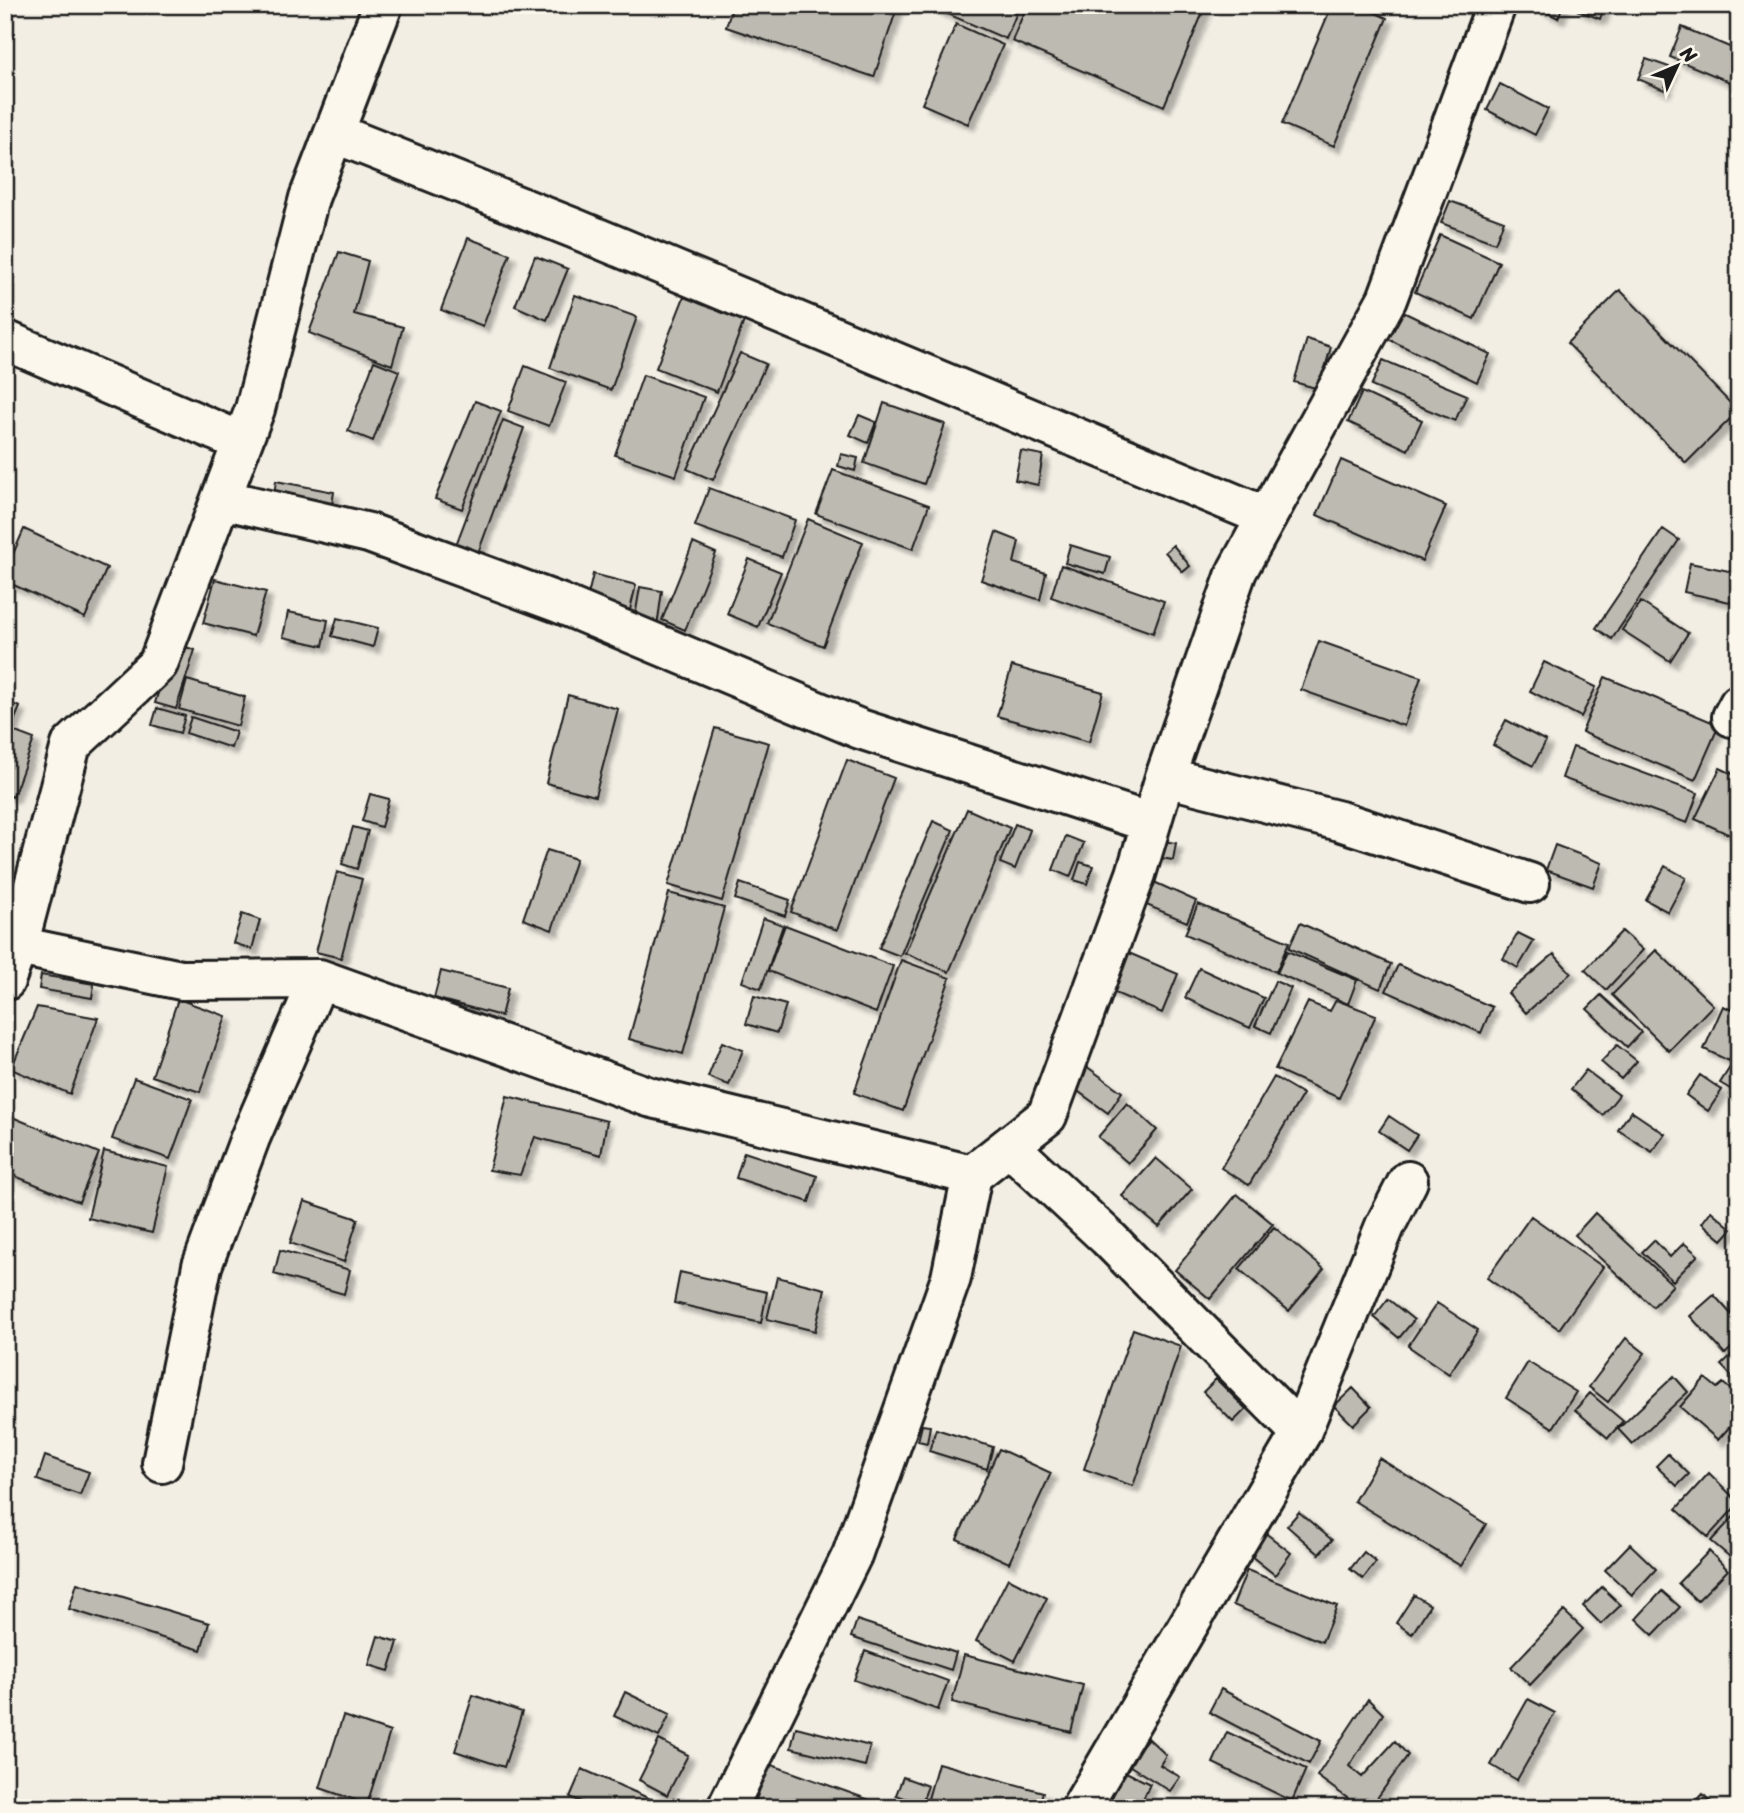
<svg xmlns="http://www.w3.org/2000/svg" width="1744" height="1813" font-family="Sriracha,sans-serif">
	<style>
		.building { fill: #bdbab1; stroke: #1c1c1c; stroke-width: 2; filter: url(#shadow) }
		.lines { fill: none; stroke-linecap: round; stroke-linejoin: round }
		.street-casing { stroke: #1c1c1c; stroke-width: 44 }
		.street { stroke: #fbf7ec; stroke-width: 38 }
	</style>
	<defs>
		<filter id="shadow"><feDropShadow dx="6" dy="6" stdDeviation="2" flood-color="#0004"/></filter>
	</defs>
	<rect width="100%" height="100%" fill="#f2eee4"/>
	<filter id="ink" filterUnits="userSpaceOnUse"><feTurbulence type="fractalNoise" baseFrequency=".0143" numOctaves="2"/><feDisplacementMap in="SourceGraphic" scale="14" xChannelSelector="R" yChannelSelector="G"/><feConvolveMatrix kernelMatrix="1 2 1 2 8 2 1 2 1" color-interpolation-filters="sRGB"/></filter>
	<g filter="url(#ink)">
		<path class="building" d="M733,5h165l-24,72 -148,-50z
			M937,5h83l-14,34 -70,-30z
			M1027,5h179l-42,101 -152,-65z
			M1332,5h26l29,13 -53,128 -52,-22z
			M1533,5h30l-5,13z
			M1579,5h26l-5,14 -23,-9z
			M956,24l47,21 -35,79 -46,-20z
			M1682,27l57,24v9l-9,22 -60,-25z
			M1646,59l26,9 -8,22 -26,-11z
			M1500,84l48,25 -13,26 -48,-25z
			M1450,201l54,20 -9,22 -54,-20z
			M1440,235l59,27 -25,57 -59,-27z
			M468,238l42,16 -27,72 -42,-16z
			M339,252l29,9 -14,53 49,13 -11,38 -83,-32z
			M535,256l33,13 -21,51 -32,-14z
			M1620,290l118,121 -52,52 -119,-120z
			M575,295l62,22 -26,73 -61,-22z
			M684,297l60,24 -27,71 -61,-24z
			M1401,311l89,43 -13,28 -89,-43z
			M1307,339l24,8 -12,42 -25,-7z
			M740,353l26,11 -53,116 -26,-11z
			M1383,360l84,35 -12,26 -84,-35z
			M374,361l25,10 -26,70 -25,-10z
			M525,366l41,16 -17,44 -41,-15z
			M643,375l61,22 -28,79 -61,-21z
			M1362,392l60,28 -14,30 -60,-28z
			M475,401l26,10 -39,98 -27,-10z
			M884,403l61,21 -21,60 -60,-21z
			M859,415l17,7 -8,21 -18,-8z
			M503,420l21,8 -46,125 -22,-8z
			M1021,451l22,4 -5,30 -23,-5z
			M841,454l17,4 -3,13 -17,-5z
			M1341,460l105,46 -24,55 -105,-46z
			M833,470l96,35 -16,44 -97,-35z
			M276,481l58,11 -4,25 -58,-10z
			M709,488l86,32 -13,37 -87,-31z
			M808,519l55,23 -40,104 -56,-23z
			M24,529l83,39 -22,50 -80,-37v-9z
			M1663,529l16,11 -67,99 -16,-11z
			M996,532l23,9 -5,22 32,10 -6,27 -59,-20z
			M693,543l23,10 -31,77 -23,-10z
			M1070,545l40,12 -5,17 -40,-11z
			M1173,545l17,21 -7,6 -18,-20z
			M749,559l32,13 -23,55 -31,-13z
			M1690,563l49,10v31l-55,-12z
			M1061,565l103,36 -11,32 -102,-36z
			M593,574l43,11 -8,33 -43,-10z
			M215,579l51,13 -13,44 -50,-13z
			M640,587l22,4 -5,36 -23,-4z
			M1641,602l47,31 -18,28 -48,-31z
			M288,612l40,8 -5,26 -40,-9z
			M337,618l41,10 -5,19 -41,-11z
			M1319,641l102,36 -17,49 -103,-36z
			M173,643l22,7 -19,59 -21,-6z
			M1544,662l52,25 -15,30 -51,-26z
			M1012,666l91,26 -14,50 -92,-26z
			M1605,677l114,48 -24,55 -113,-48z
			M187,680l58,17 -7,29 -59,-17z
			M568,695l50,14 -23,87 -49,-13z
			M5,701l15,6 -8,19 -7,-2z
			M157,708l28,8 -5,17 -28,-8z
			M191,717l45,15 -5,16 -45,-15z
			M1506,720l40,21 -13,25 -40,-21z
			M5,728l29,11 -21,58 -8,-3z
			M715,728l54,15 -47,158 -54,-16z
			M1573,747l125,46 -11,30 -125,-45z
			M847,760l47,18 -57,152 -46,-18z
			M1720,768l19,9v62l-44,-20z
			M370,794l19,5 -8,28 -19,-6z
			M967,809l43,19 -61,144 -44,-19z
			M933,821l20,9 -53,126 -21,-8z
			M1015,824l15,6 -15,39 -15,-6z
			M353,827l15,4 -11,38 -15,-5z
			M1066,836l18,7 -14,34 -17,-7z
			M1157,840l19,3 -3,17 -18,-3z
			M1555,845l47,18 -9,24 -47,-17z
			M547,850l29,9 -24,71 -29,-11z
			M1080,862l13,4 -6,18 -13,-4z
			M1665,866l21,12 -18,34 -22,-12z
			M337,872l25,7 -21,79 -25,-6z
			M1154,882l42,19 -9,21 -43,-18z
			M740,883l50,17 -5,16 -50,-17z
			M669,893l55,15 -41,146 -54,-15z
			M1198,904l91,38 -13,30 -91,-38z
			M242,914l18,6 -8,29 -19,-6z
			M763,918l20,7 -22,64 -19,-7z
			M1300,923l91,41 -11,25 -91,-41z
			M785,925l108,41 -17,47 -108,-42z
			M1622,931l21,19 -37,40 -21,-20z
			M1518,933l16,8 -16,27 -15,-9z
			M1656,950l57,55 -44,46 -57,-56z
			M1124,951l54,23 -16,39 -54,-23z
			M1287,951l70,29 -9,24 -71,-31z
			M1554,954l17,19 -45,40 -18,-20z
			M901,960l49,18 -47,133 -49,-18z
			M1398,965l94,42 -11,26 -95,-42z
			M1199,968l65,30 -14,30 -65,-30z
			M441,971l67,17 -7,28 -67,-18z
			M41,975l53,9 -2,14 -53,-9z
			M1275,981l16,7 -20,45 -16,-7z
			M1601,995l40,37 -14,15 -40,-38z
			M754,996l32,9 -9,28 -31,-9z
			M178,999l48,17 -26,76 -48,-16z
			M1336,1000l40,15 -37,83 -64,-29 33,-67 22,9z
			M1723,1006l16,7v27l-10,21 -25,-12z
			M37,1007l61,11 -28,76 -59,-25z
			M722,1042l21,8 -14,35 -21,-8z
			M1617,1045l20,16 -16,18 -20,-17z
			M1079,1061l43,31 -14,21 -44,-32z
			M1732,1064l7,4v26l-19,-11z
			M1586,1070l33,25 -16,20 -32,-26z
			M1700,1075l22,15 -14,21 -22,-16z
			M1274,1077l29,17 -54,91 -28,-17z
			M134,1078l58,21 -22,60 -58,-20z
			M507,1096l100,25 -6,34 -66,-18 -15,38 -31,-5z
			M1127,1103l30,27 -29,33 -30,-26z
			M1631,1111l34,23 -13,18 -34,-22z
			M5,1114l94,39 -20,49 -74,-30z
			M1389,1116l28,19 -10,15 -28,-19z
			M104,1151l64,16 -16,66 -64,-15z
			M744,1152l73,24 -8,26 -73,-24z
			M1156,1158l36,31 -33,38 -37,-31z
			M1237,1194l36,30 -63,75 -35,-29z
			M304,1201l54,18 -14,43 -54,-19z
			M1711,1211l21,18 -10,11 -20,-17z
			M1595,1213l78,72 -20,22 -78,-72z
			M1531,1216l72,51 -44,62 -72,-51z
			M1274,1227l50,42 -35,42 -50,-42z
			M1654,1240l16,17 14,-14 14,12 -25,26 -31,-29z
			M280,1250l70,20 -6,24 -70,-20z
			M680,1272l87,20 -6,31 -87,-20z
			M777,1277l48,12 -10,42 -48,-12z
			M1714,1295l25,28v18l-14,13 -35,-38z
			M1388,1299l26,21 -15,18 -25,-21z
			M1437,1303l41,27 -29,44 -41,-28z
			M1133,1329l48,17 -48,140 -49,-17z
			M1626,1338l19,15 -37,49 -19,-15z
			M1739,1348v36l-18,-19z
			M1528,1362l48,30 -23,36 -47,-30z
			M1674,1376l14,16 -56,52 -14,-15z
			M1705,1378l12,10 6,-5 16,14v19l-21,24 -38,-33z
			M1216,1379l30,30 -13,13 -30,-30z
			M1353,1388l18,19 -18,18 -19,-19z
			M1590,1393l33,28 -15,17 -33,-28z
			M922,1425l8,1 -3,17 -9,-2z
			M936,1429l57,18 -6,22 -58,-18z
			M999,1449l52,24 -42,90 -52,-24z
			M1668,1454l21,20 -12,12 -21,-20z
			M45,1456l44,16 -9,23 -43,-15z
			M1379,1458l107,66 -25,42 -107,-65z
			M1709,1473l30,30 -31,34 -32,-28z
			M1739,1511v37l-9,9 -19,-16z
			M1299,1512l33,28 -13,14 -32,-28z
			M1263,1531l28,22 -16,22 -29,-23z
			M1630,1544l26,25 -24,26 -27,-25z
			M1709,1551l19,19 -31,31 -19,-18z
			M1364,1552l12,10 -13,17 -13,-10z
			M1247,1570l90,36 -15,36 -89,-37z
			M1008,1578l39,20 -32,63 -39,-20z
			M77,1583l132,40 -8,27 -132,-41z
			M1602,1587l19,18 -20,19 -18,-18z
			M1662,1591l18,16 -27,28 -17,-16z
			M1414,1595l16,10 -18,29 -16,-11z
			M1564,1611l19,18 -53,56 -19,-18z
			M857,1620l99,33 -5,17 -100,-33z
			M378,1636l20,6 -9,29 -20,-6z
			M865,1651l83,30 -10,29 -84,-30z
			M964,1655l119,30 -12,47 -119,-30z
			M1221,1689l100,52 -12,23 -100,-52z
			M625,1692l45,22 -11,23 -45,-21z
			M473,1695l49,17 -18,55 -49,-16z
			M1368,1699l15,15 -34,52 13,11 33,-36 13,14 -38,53h-9l-44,-32z
			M1528,1699l27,14 -38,67 -26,-15z
			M343,1716l47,16 -23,72 -47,-16z
			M796,1727l74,19 -5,20 -74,-18z
			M1227,1732l79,37 -14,32 -79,-38z
			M1148,1738l18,17 -6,10 20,12 -10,14 -43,-27z
			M659,1740l29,15 -21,40 -28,-15z
			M938,1763l105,29 -5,16 -112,-2z
			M769,1764l115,41 -1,3h-130z
			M582,1769l89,39h-76l-25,-11z
			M1124,1771l26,13 -11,24h-32z
			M903,1777l25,9 -7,18 -25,-9z
			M1703,1794l14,14h-27z"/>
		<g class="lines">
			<defs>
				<path id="street" d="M334,133l242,96 691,288
					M5,340l237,102
					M221,499l148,34 190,70 301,126 291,94
					M1732,717l7,-13
					M1165,777l175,44 190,62
					M5,940l13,6 163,34 138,-1 330,118 323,78
					M5,981l13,-35 53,-201 87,-81 97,-255 54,-211 74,-193
					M1009,1146l98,91 194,196 -220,375
					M1301,1433l84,-207 23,-45
					M162,1463l40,-197 48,-128 69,-159
					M727,1808l125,-253 99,-277 21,-103 75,-59 89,-242 29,-97 72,-206 150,-272 109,-294"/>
			</defs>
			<use href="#street" class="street-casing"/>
			<use href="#street" class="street"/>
		</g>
	</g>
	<rect width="1744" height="1813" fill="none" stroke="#fbf7ec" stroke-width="28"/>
	<rect x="14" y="14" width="1716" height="1785" fill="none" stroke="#1c1c1c" stroke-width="2.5" filter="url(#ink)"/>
	<g transform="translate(1677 66) rotate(46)" stroke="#fbf7ec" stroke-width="5" paint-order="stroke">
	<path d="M0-5L12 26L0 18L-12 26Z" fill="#1c1c1c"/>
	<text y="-10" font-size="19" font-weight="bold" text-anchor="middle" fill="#1c1c1c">N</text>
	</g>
</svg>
